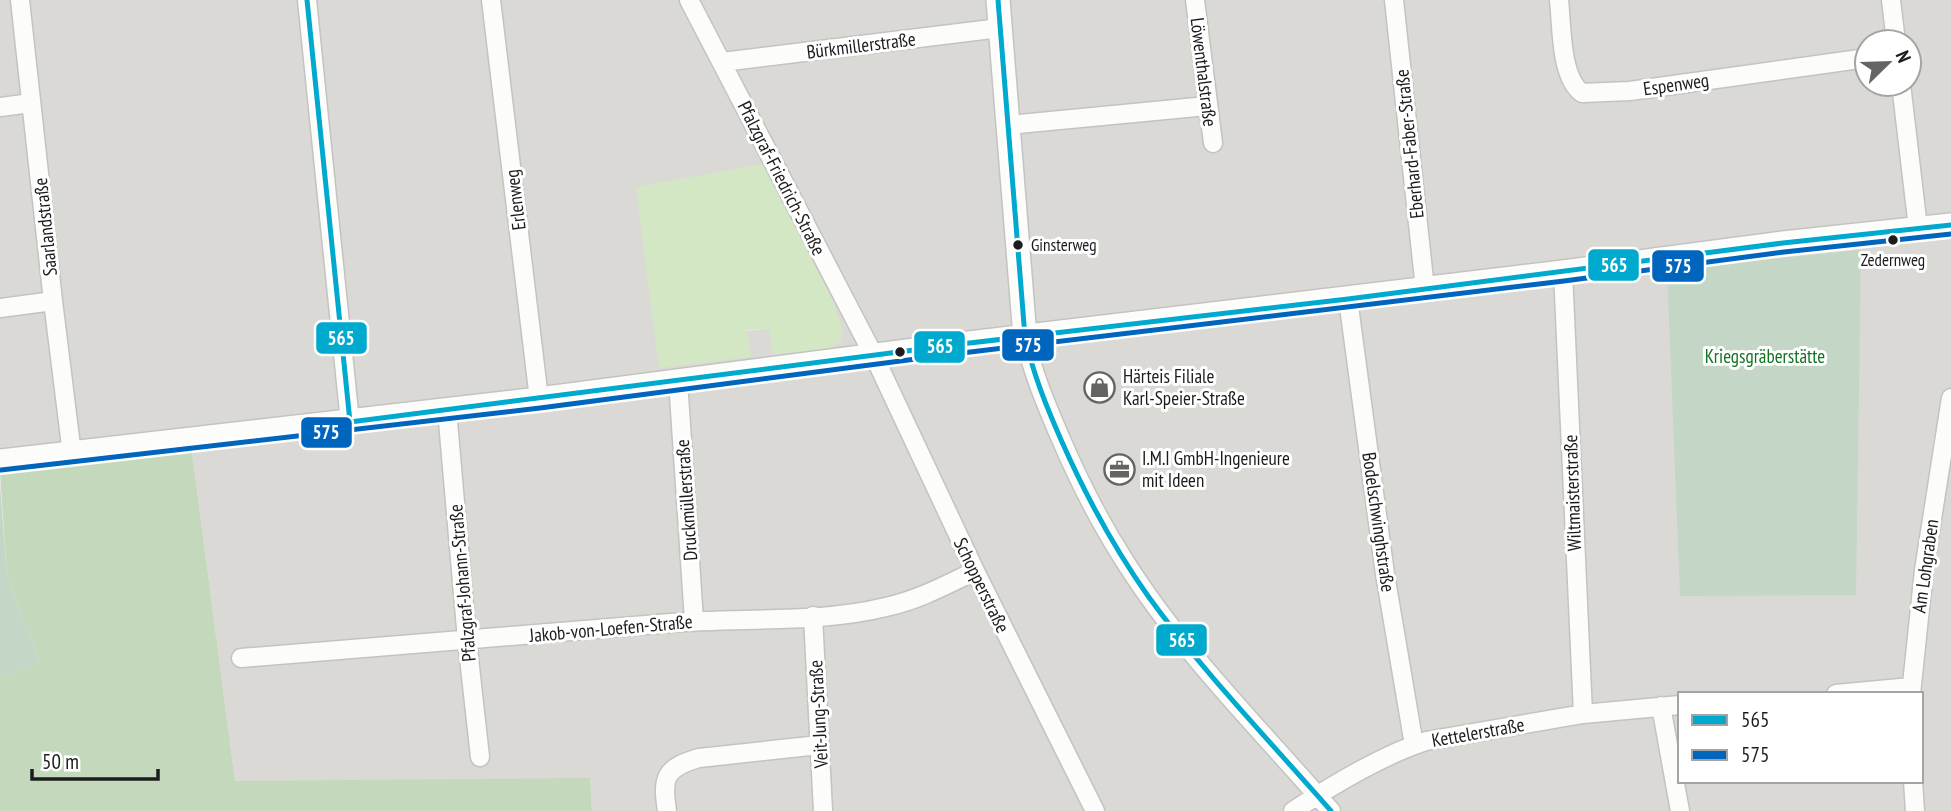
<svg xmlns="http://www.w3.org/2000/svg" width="1951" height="811" font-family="'PT Sans Narrow',sans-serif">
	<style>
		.residential { fill: #dad9d6; fill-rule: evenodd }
		.grass { fill: #d4e7c5 }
		.forest { fill: #c4d8bc }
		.cemetery { fill: #c4d6c6 }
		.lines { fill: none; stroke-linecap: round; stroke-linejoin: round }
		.minor-casing { stroke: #c3c3c1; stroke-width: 21 }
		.tertiary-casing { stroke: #c3c3c1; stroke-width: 26 }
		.minor { stroke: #fcfcfb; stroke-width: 18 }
		.tertiary { stroke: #fcfcfb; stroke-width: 23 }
		.bus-1-casing { stroke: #fff; stroke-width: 10 }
		.bus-2-casing { stroke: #fff; stroke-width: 10 }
		.bus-1 { stroke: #00a9ce; stroke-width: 5 }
		.bus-2 { stroke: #0065bd; stroke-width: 5 }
		.bus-dot { fill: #1c1c1c; stroke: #fff; stroke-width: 2.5 }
		.labels { text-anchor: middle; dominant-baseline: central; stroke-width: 6; stroke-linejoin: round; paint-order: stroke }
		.bus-label { font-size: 17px; fill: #1c1c1c; stroke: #fff; text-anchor: start }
		.street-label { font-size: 19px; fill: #1c1c1c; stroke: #fff }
		.park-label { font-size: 19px; fill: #127323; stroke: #fff }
		.poi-label { font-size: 19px; fill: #1c1c1c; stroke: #fff; text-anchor: start }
		.line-badge { stroke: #fff; stroke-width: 2.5 }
		.badge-label { font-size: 19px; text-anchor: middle; font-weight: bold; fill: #fff }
	</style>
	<rect width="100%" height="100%" fill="#ebeae5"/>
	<path class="residential" d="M0,0h1951v811h-1359l-2,-32 -355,2 -43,-328 -192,18zM1867,42h42v42h-42zM636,187l196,112 10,32 -2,9 -5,6 -61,8 -5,-26 -22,3 3,26zM1680,694h241v87h-241z"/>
	<path class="grass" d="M763,164l69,135 8,23 2,9 -2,9 -5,6 -7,3 -55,5 -4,-26 -22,2 4,27 -92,11 -23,-181z"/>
	<path class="forest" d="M192,453l43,328 355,-3 2,33h-592v-134l40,-15 -33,-85 -7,-106z"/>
	<path class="cemetery" d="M1861,250l-5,345 -176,1 -13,-327z
		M0,485l7,92 33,85 -40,15z"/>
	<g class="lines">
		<defs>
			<path id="minor" d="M20,0l33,301 19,153
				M307,0l43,422
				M491,0l48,399
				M689,0l185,356 101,215 120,240
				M1195,0l18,143
				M1394,0l31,289
				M1559,0c3,26 1,77 23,93l48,-2 237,-33
				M1891,0l5,42
				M722,62l278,-34
				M1901,84l17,144
				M0,107l31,-4
				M1008,125l199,-19
				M1563,272l20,442
				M1348,299l37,275 29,171
				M0,308l53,-7
				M1025,337c7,35 21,67 35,100 18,42 39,84 64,123 57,91 137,170 207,251
				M678,380l16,241
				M447,410l20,230 13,117
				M813,616l10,195
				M241,658c143,-12 286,-23 429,-35 71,-6 146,1 216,-16 32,-7 60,-22 89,-36
				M1836,694l75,-7
				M1911,694l13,-124 27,-172
				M1661,706l19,105
				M1913,781l2,30
				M667,811c-5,-33 -3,-43 32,-53l120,-13
				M1293,811c38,-25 90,-56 133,-70l157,-27 97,-9"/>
			<path id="tertiary" d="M998,0l27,337
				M0,461l539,-62 422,-55 602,-72 220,-29 168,-18"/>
		</defs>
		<use href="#minor" class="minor-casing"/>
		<use href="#tertiary" class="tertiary-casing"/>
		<use href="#minor" class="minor"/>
		<use href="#tertiary" class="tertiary"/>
		<defs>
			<path id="bus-1" d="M307,0l43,422 611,-78 387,-45 435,-56 168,-18
				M998,0l27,337c8,37 22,71 37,105 24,54 52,106 86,154 55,76 121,144 183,215"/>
			<path id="bus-2" d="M1,470l539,-62 422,-55 602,-72 220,-29 167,-18"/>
		</defs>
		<use href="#bus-1" class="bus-1-casing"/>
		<use href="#bus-2" class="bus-2-casing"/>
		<use href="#bus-1" class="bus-1"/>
		<use href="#bus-2" class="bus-2"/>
	</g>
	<defs>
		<symbol id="shop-ring" viewBox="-11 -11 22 22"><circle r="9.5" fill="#fff" stroke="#646462" stroke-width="1.5"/><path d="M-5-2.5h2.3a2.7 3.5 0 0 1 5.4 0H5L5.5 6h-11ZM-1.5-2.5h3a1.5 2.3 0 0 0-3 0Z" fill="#646462"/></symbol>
		<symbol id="office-ring" viewBox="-11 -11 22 22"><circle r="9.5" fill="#fff" stroke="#646462" stroke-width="1.5"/><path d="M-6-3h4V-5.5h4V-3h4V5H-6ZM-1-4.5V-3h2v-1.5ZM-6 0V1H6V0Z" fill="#646462"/></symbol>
	</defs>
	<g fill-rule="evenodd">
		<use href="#shop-ring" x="1082" y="370" width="35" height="35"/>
		<use href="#office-ring" x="1102" y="452" width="35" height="35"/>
	</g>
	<g class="bus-dot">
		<circle cx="1893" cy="240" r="6"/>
		<circle cx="1018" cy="245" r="6"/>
		<circle cx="900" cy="352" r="6"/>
	</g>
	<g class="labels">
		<g class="bus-label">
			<text x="1031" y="245">Ginsterweg</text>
			<text x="1893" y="260" text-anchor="middle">Zedernweg</text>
		</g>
		<g class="street-label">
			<text transform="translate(861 45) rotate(-7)">Bürkmillerstraße</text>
			<text transform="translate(1204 72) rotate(83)">Löwenthalstraße</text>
			<text transform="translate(1676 84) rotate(-8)">Espenweg</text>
			<text transform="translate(1409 144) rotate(-96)">Eberhard-Faber-Straße</text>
			<text transform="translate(782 178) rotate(63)">Pfalzgraf-Friedrich-Straße</text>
			<text transform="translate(515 200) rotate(-97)">Erlenweg</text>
			<text transform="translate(45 227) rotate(-96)">Saarlandstraße</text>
			<text transform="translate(1572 493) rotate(-92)">Wiltmaisterstraße</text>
			<text transform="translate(686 500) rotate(-94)">Druckmüllerstraße</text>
			<text transform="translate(1379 522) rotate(82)">Bodelschwinghstraße</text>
			<text transform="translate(1925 566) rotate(-82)">Am Lohgraben</text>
			<text transform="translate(462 583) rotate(-95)">Pfalzgraf-Johann-Straße</text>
			<text transform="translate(982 585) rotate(64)">Schopperstraße</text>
			<text transform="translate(611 628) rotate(-5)">Jakob-von-Loefen-Straße</text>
			<text transform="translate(818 714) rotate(-93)">Veit-Jung-Straße</text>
			<text transform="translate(1478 732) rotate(-10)">Kettelerstraße</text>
		</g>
		<g class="park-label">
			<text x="1765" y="356">Kriegsgräberstätte</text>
		</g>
		<g class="poi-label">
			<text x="1123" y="376">Härteis Filiale<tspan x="1123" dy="22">Karl-Speier-Straße</tspan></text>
			<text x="1142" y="458">I.M.I GmbH-Ingenieure<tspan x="1142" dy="22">mit Ideen</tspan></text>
		</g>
	</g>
	<g class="line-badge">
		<rect x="1587" y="248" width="53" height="34" rx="7" fill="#00a9ce"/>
		<rect x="1651" y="249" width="54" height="34" rx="7" fill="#0065bd"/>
		<rect x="315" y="321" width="53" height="34" rx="7" fill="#00a9ce"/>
		<rect x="1001" y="328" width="54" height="34" rx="7" fill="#0065bd"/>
		<rect x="913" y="330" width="53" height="34" rx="7" fill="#00a9ce"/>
		<rect x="300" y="416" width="53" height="33" rx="7" fill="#0065bd"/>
		<rect x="1155" y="623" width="53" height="34" rx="7" fill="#00a9ce"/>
	</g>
	<g class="badge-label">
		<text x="1614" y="272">565</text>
		<text x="1678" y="273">575</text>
		<text x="341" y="345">565</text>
		<text x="1028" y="352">575</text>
		<text x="940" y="353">565</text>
		<text x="326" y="439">575</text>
		<text x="1182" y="647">565</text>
	</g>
	<rect x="1678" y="692" width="245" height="91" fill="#ffffff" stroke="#a4a4a4" stroke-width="2"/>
	<rect x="1692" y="715" width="35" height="10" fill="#00a9ce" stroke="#a4a4a4" stroke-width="2"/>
	<text x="1741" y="727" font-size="21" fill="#1c1c1c">565</text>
	<rect x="1692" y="750" width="35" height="10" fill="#0065bd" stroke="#a4a4a4" stroke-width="2"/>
	<text x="1741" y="762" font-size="21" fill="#1c1c1c">575</text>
	<g transform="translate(1888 63) rotate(67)"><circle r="33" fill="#ffffff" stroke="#a4a4a4" stroke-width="2"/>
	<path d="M0-5L12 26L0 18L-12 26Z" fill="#646462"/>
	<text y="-10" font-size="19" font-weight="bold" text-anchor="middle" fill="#1c1c1c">N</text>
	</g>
	<path d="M32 769v10h126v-10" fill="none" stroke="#1c1c1c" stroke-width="3.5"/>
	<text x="42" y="769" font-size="21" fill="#1c1c1c" stroke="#ffffff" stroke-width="5" paint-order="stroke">50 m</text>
</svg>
